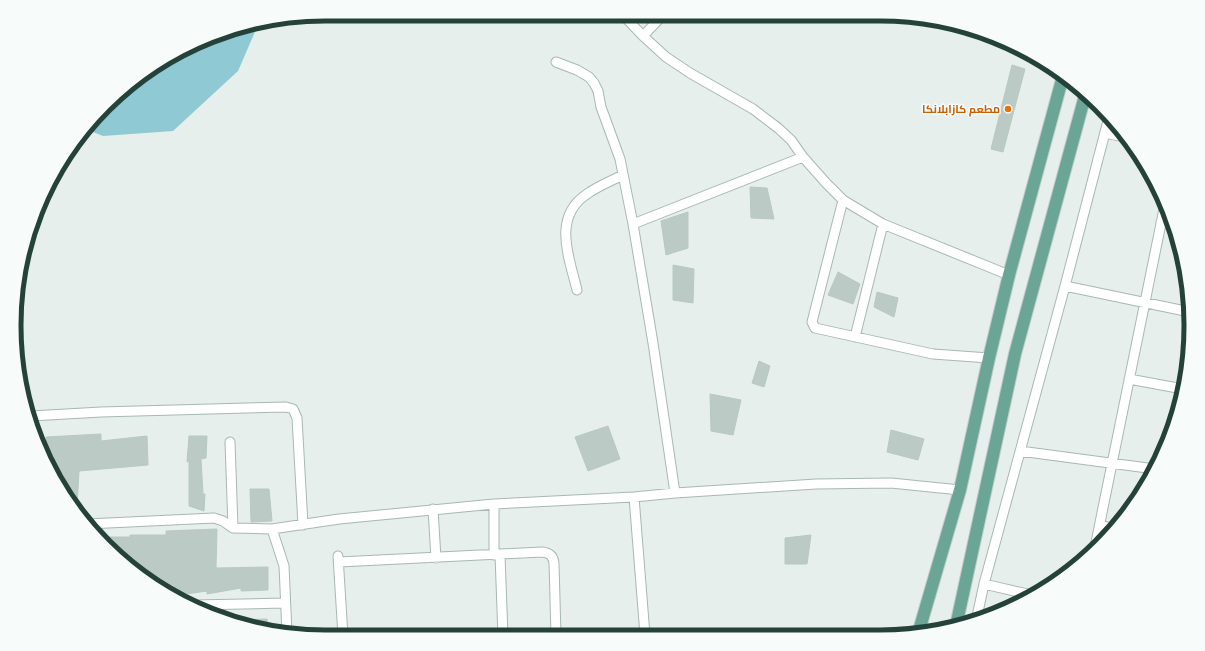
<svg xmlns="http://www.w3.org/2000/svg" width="1205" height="651" font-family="'DM Sans',Cairo,sans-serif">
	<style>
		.water { fill: #8ec9d4 }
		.building { fill: #bbcac4; stroke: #b8c9c2 }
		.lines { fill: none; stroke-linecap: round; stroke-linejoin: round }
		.minor-casing { stroke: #a8b8b2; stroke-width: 11 }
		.primary-casing { stroke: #c2cac8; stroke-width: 14 }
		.minor { stroke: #fff; stroke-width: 9 }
		.primary { stroke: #6aa596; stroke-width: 12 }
		.food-dot { fill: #e8710a; stroke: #f7fbf9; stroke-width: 1.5 }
		.labels { text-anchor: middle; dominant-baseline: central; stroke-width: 3; stroke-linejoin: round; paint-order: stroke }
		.food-label { font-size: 11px; font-weight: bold; fill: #c56008; stroke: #f7fbf9; text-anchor: end }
		.rim { fill: none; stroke: #24423a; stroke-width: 5 }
	</style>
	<rect width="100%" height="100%" fill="#e6efeb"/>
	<path class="water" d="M258,25l-20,46 -65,60 -70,5 -15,-6 48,-51 89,-48z"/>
	<path class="building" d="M1012,65l13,4 -22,83 -12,-3z
		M750,187l17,1 7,31 -23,-1z
		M688,212v36l-22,7 -5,-34z
		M673,265l21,4 -1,34 -20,-3z
		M838,272l22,12 -7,20 -25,-9z
		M877,292l21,6 -4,19 -20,-10z
		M759,361l11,5 -6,21 -12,-4z
		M710,394l31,6 -8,35 -22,-4z
		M608,426l12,33 -32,12 -13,-34z
		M891,430l33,9 -6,21 -31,-8z
		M101,434v7l46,-5 1,29 -69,6 -2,36 -28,-44 -3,-26z
		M189,436h18l-1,22 -5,1 2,35h2l-1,17 -15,-5v-45l-2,1z
		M250,489h19l3,32 -21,1z
		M217,529l-1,39 52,-1v23l-27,1v-3l-34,6v-3l-35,5 -73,-59h31v-2h36v-4z
		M811,535l-4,29h-22v-26z
		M267,619l1,11 -23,-4 -13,-5v-1z"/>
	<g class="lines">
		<defs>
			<path id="minor" d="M622,14l21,22 23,21 24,16 63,36 25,19 13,12 12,17 23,26 17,17 40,24 126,51
				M643,36l21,-22
				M556,62l21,8 12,7 5,6 4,8 3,16 19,52 13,65 20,119 22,150
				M1105,133l23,5
				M843,200l-31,122 3,6 118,26 56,4
				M1161,222l12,2
				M633,224l170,-67
				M1065,286l125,26
				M577,290c-8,-33 -25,-73 10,-96 11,-8 24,-13 36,-19
				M855,337l28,-113
				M1129,379l54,10
				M31,416l70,-4 185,-5 7,2 4,9 6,107
				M230,442l3,86
				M1020,451l135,18
				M634,497l11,138
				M433,509l3,49
				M87,524l127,-6 9,3 10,7 39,1 67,-10 155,-15 140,-7 41,-4 141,-9 75,-1 69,7
				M1100,525l15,4
				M272,529l12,37 3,67
				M1095,547l70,-343
				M494,555v-51
				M500,555l3,81
				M338,556l5,80
				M339,562l203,-10c7,1 11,3 12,11l2,73
				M984,584l48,11
				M194,605l91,-2
				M976,621l8,-37 81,-298 44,-169"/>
			<path id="primary" d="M956,626l59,-272 71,-262
				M918,634l42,-144 29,-132 20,-83 54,-199"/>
		</defs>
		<use href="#minor" class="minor-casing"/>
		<use href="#primary" class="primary-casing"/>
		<use href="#minor" class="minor"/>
		<use href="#primary" class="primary"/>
	</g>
	<circle class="food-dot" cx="1008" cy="109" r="4"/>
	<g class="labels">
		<g class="food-label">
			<text x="1000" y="109">مطعم كازابلانكا</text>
		</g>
	</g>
	<path d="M0 0H1205V651H0ZM325 21H880A304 304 0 0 1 1184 325V326A304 304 0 0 1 880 630H325A304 304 0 0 1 21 326V325A304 304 0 0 1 325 21Z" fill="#f7fbf9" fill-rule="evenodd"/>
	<path class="rim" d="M325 21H880A304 304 0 0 1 1184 325V326A304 304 0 0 1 880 630H325A304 304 0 0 1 21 326V325A304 304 0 0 1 325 21Z"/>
</svg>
